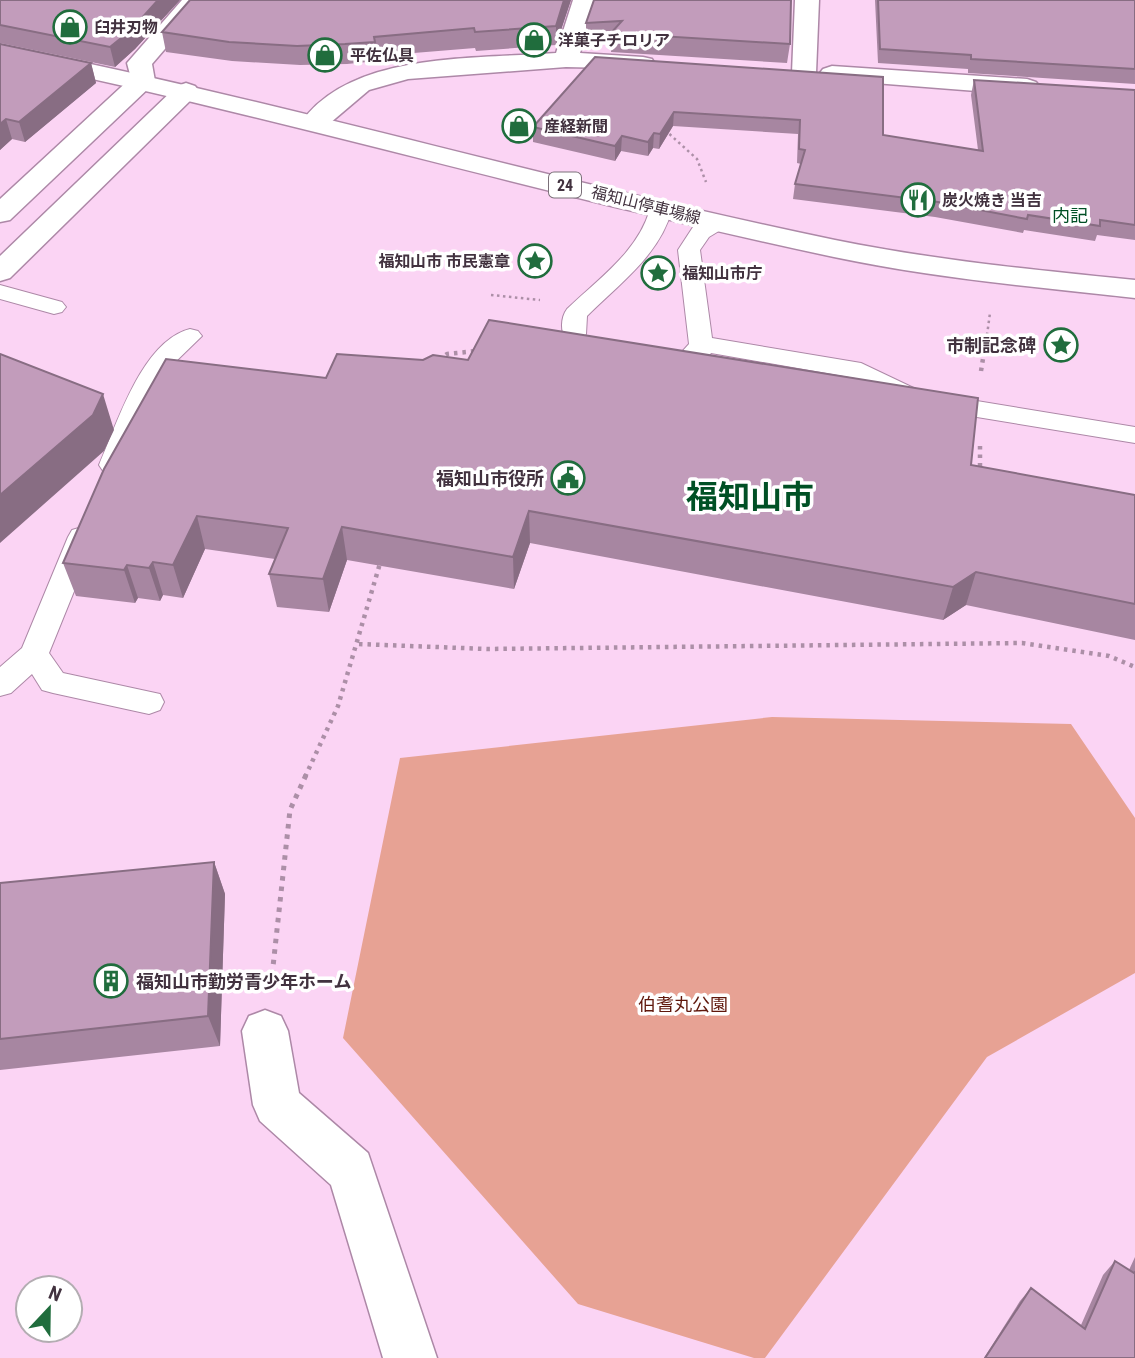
<svg xmlns="http://www.w3.org/2000/svg" width="1135" height="1358" font-family="'Roboto Condensed','Noto Sans JP',sans-serif">
	<style>
		.green { fill: #e7a294 }
		.lines { fill: none; stroke-linecap: round; stroke-linejoin: round }
		.service-casing { stroke: #ad88a7; stroke-width: 2 }
		.minor-casing { stroke: #ad88a7; stroke-width: 3 }
		.tertiary-casing { stroke: #ad88a7; stroke-width: 3 }
		.primary-casing { stroke: #ad88a7; stroke-width: 3 }
		.path-far2 { stroke: #ac8fa7; stroke-width: 2.5; stroke-dasharray: 2.5 3.5; stroke-linecap: butt }
		.path-far1 { stroke: #ac8fa7; stroke-width: 4.5; stroke-dasharray: 3.5 5; stroke-linecap: butt }
		.path { stroke: #ac8fa7; stroke-width: 5; stroke-dasharray: 4.5 6; stroke-linecap: butt }
		.service { fill: #fff; fill-rule: evenodd }
		.minor { fill: #fff; fill-rule: evenodd }
		.tertiary { fill: #fff; fill-rule: evenodd }
		.primary { fill: #fff; fill-rule: evenodd }
		.wall { fill: #a786a1 }
		.shaded-wall { fill: #886d83 }
		.building { fill: #c29cbb; stroke: #886d83; stroke-width: 2 }
		.labels { text-anchor: middle; dominant-baseline: central; stroke-width: 7; stroke-linejoin: round; paint-order: stroke }
		.far-poi-label { font-size: 16px; font-weight: bold; fill: #42323f; stroke: #fff; text-anchor: start }
		.shield { fill: #fff; stroke: #7b7079; stroke-width: 2 }
		.shield-label { font-size: 16px; font-weight: bold; fill: #42323f }
		.far-street-label { font-size: 16px; fill: #42323f; stroke: #fff }
		.far-quarter-label { font-size: 18px; fill: #005025; stroke: #fff }
		.poi-label { font-size: 18px; font-weight: bold; fill: #42323f; stroke: #fff; text-anchor: end }
		.park-label { font-size: 18px; fill: #5f170b; stroke: #fff }
		.town-label { font-size: 32px; font-weight: bold; fill: #005025; stroke: #fff }
	</style>
	<rect width="100%" height="100%" fill="#fbd4f4"/>
	<path class="green" d="M772,717l299,7 64,94v155l-148,84 -222,301h-11l-176,-54 -235,-266 57,-280z"/>
	<g class="lines">
		<defs>
			<path id="service" d="M661,203l11,6c-12,46 -53,75 -85,107l-1,18 -4,5h-16c-6,-8 -5,-22 1,-30 31,-30 71,-57 83,-100z
				M721,216l11,7 -23,14 -9,13 12,88 149,25 61,29 213,35v16l-219,-36 -61,-29 -144,-25c-8,12 -16,11 -29,7l-3,-5 10,-11 -11,-94 15,-23z
				M0,285l62,17 4,5 -4,5 -8,2 -54,-15z
				M190,329l8,2 4,5 -35,34 -42,95 -4,6 -9,3 -9,-3 -4,-6c18,-41 43,-124 91,-136z
				M82,527l10,3 4,7 -47,116 14,20 97,21 4,8 -4,8 -11,4 -96,-21 -11,-3 -10,-16 -21,19 -11,3v-29l22,-19 46,-111 4,-7z"/>
			<path id="minor" d="M182,0h25l-55,64 3,17 -4,5h-18l-6,-23z
				M573,0h24l-17,53 63,4 9,2 3,5 -3,5 -86,-2 -158,12 -39,11 -46,39h-18l-4,-6c49,-72 177,-64 255,-70z
				M795,0h24l-3,73 -3,5h-18l-3,-5z
				M832,66l195,13 9,3 4,5 -4,5 -9,3 -204,-16 -4,-5 4,-5z
				M265,1010l16,6 7,15 11,62 69,60 69,205h-54l-52,-173 -71,-64 -7,-16 -11,-74 7,-15z"/>
			<path id="tertiary" d="M142,73l9,3 4,5 -4,5 -141,134 -10,2v-23l133,-123z
				M186,83l9,3 4,5 -4,5 -185,182 -10,3v-25l177,-170z"/>
			<path id="primary" d="M0,45c280,56 555,137 835,195 98,20 200,30 300,40v18c-100,-11 -202,-20 -301,-41 -279,-59 -554,-140 -834,-198z"/>
		</defs>
		<use href="#service" class="service-casing"/>
		<use href="#minor" class="minor-casing"/>
		<use href="#tertiary" class="tertiary-casing"/>
		<use href="#primary" class="primary-casing"/>
		<path class="path-far2" d="M665,130l32,29 9,23
			M491,295l49,5
			M987,335l3,-22"/>
		<path class="path-far1" d="M439,360l8,-6 30,-3
			M981,371l6,-37
			M980,446v26
			M359,644l128,5 535,-6 87,13 26,11
			M305,777l33,-71 43,-146"/>
		<path class="path" d="M271,985l19,-175 16,-35"/>
		<use href="#service" class="service"/>
		<use href="#minor" class="minor"/>
		<use href="#tertiary" class="tertiary"/>
		<use href="#primary" class="primary"/>
	</g>
	<path class="wall" d="M0,0h180l-45,49 -20,18 -115,-24z
		M190,0h381l-15,45 -80,6 -1,-3 -98,8v5l-30,3 -47,1 -68,-4 -66,-9 -4,-20z
		M594,0l196,44 -3,19 -176,-11v-11l-25,2v-20z
		M875,0h260v84l-167,-11v-4l-90,-6z
		M0,44l91,19 5,20 -71,59 -13,-3 -12,11z
		M595,57l288,78 95,15 -7,-55 3,-15 161,10v150l-38,-5 -2,6 -71,-11 -1,3 -88,-16 -142,-18 2,-15 6,-20 -4,-1 1,-29 -125,-8 -14,23 -6,-1 -5,8 -27,-5 -6,10 -82,-19v-15z
		M971,465l164,30v145l-169,-35 -23,15 -413,-77 -16,46 -167,-29 -18,52 -52,-5 -8,-33 6,-15 -70,-10 -22,49 -20,-3 -3,6 -22,-3 -3,5 -59,-7 -13,-33 41,-94z
		M214,862l11,32 -5,152 -220,24v-187z
		M1135,1257v101h-151l36,-57 11,-13 50,37 22,-50 12,-14 14,9z"/>
	<path class="shaded-wall" d="M158,0h22l-45,49 -20,18 -5,-20z
		M564,0h7l-15,45v-19z
		M91,63l5,20 -71,59 -6,-20z
		M674,112l-1,14 -14,23 1,-15z
		M6,119l6,20 -12,11v-26z
		M654,133l-1,15 -5,8v-14z
		M622,136l-1,15 -6,10v-15z
		M103,394l11,36 -10,21 -104,92v-48z
		M529,511l1,32 -16,46 -1,-32z
		M197,516l8,33 -22,49 -10,-33z
		M342,527l5,33 -18,52 -6,-33z
		M153,562l10,33 -3,6 -11,-33z
		M127,565l11,33 -3,5 -11,-33z
		M976,572l-10,33 -23,15 10,-33z
		M214,862l11,32 -5,152 -12,-30z"/>
	<path class="building" d="M0,0h158l-27,30 -21,17 -110,-22z
		M190,0h374l-8,26 -81,6 -1,-4 -100,9 1,5 -30,2 -48,2 -68,-4 -67,-10z
		M594,0h197l-1,44 -179,-11 11,-12 -36,2z
		M878,0h257v69l-164,-10v-4l-91,-6z
		M0,44l91,19 -72,59 -13,-3 -6,5z
		M595,57l288,20v58l100,16 -9,-71 161,10v135l-35,-5v6l-72,-11 -1,4 -89,-17 -143,-18 10,-34 -6,-1 1,-29 -126,-8 -14,22 -6,-1 -6,9 -26,-6 -7,10 -82,-19z
		M489,320l489,78 -7,67 164,30v109l-159,-32 -23,15 -424,-76 -16,46 -171,-30 -19,52 -54,-5 19,-46 -91,-12 -24,49 -20,-3 -4,6 -22,-3 -3,5 -61,-7 41,-94 62,-110 160,19 11,-24 86,6 10,-5 35,5z
		M0,354l103,40 -10,21 -93,80z
		M214,862l-6,154 -208,23v-156z
		M1115,1261l19,12 1,-1v86h-150l46,-70 54,41z"/>
	<defs>
		<symbol id="shop-ring" viewBox="-11 -11 22 22"><circle r="9.5" fill="#fff" stroke="#206d3d" stroke-width="1.5"/><path d="M-5-2.5h2.3a2.7 3.5 0 0 1 5.4 0H5L5.5 6h-11ZM-1.5-2.5h3a1.5 2.3 0 0 0-3 0Z" fill="#206d3d"/></symbol>
		<symbol id="restaurant-ring" viewBox="-11 -11 22 22"><circle r="9.5" fill="#fff" stroke="#206d3d" stroke-width="1.5"/><path d="M-5-6h1v4h1v-4h1v4h1v-4h1v5L-1.5 .5V6h-2V.5L-5-1ZM5-6V6H3V1.5H1.5Q1.5-4 5-6Z" fill="#206d3d"/></symbol>
		<symbol id="sight-ring" viewBox="-11 -11 22 22"><circle r="9.5" fill="#fff" stroke="#206d3d" stroke-width="1.5"/><path d="M0-6L1.8-2.2L6-1.7L2.9 1.2L3.7 5.4L0 3.3L-3.7 5.4L-2.9 1.2L-6-1.7L-1.8-2.2Z" fill="#206d3d"/></symbol>
		<symbol id="civic-ring" viewBox="-11 -11 22 22"><circle r="9.5" fill="#fff" stroke="#206d3d" stroke-width="1.5"/><path d="M-.6-6.5H3V-4.5H.6V-3L4-1V1h2V6H-6V1h2V-1L-.6-3ZM-1.2 2.5V6h2.4V2.5Z" fill="#206d3d"/></symbol>
		<symbol id="building-ring" viewBox="-11 -11 22 22"><circle r="9.5" fill="#fff" stroke="#206d3d" stroke-width="1.5"/><path d="M-4-6H4V6H1V3H-1V6H-4ZM-2.5-4.3h1.7v1.8h-1.7ZM.8-4.3h1.7v1.8H.8ZM-2.5-1h1.7V.8h-1.7ZM.8-1h1.7V.8H.8Z" fill="#206d3d"/></symbol>
	</defs>
	<g fill-rule="evenodd">
		<use href="#shop-ring" x="51" y="8" width="38" height="38"/>
		<use href="#shop-ring" x="515" y="21" width="38" height="38"/>
		<use href="#shop-ring" x="306" y="36" width="38" height="38"/>
		<use href="#shop-ring" x="500" y="107" width="38" height="38"/>
		<use href="#restaurant-ring" x="899" y="181" width="38" height="38"/>
		<use href="#sight-ring" x="516" y="242" width="38" height="38"/>
		<use href="#sight-ring" x="639" y="254" width="38" height="38"/>
		<use href="#sight-ring" x="1042" y="326" width="38" height="38"/>
		<use href="#civic-ring" x="549" y="459" width="38" height="38"/>
		<use href="#building-ring" x="92" y="962" width="38" height="38"/>
	</g>
	<g class="labels">
		<g class="far-poi-label">
			<text x="94" y="27">臼井刃物</text>
			<text x="558" y="40">洋菓子チロリア</text>
			<text x="350" y="55">平佐仏具</text>
			<text x="544" y="126">産経新聞</text>
			<text x="942" y="200">炭火焼き 当吉</text>
			<text x="510" y="261" text-anchor="end">福知山市 市民憲章</text>
			<text x="682" y="273">福知山市庁</text>
		</g>
		<rect class="shield" x="549" y="172.5" width="32" height="25" rx="5"/>
		<g class="shield-label">
			<text x="565" y="185">24</text>
		</g>
		<g class="far-street-label">
			<text transform="translate(646 205) rotate(14)">福知山停車場線</text>
		</g>
		<g class="far-quarter-label">
			<text x="1070" y="215">内記</text>
		</g>
		<g class="poi-label">
			<text x="1036" y="345">市制記念碑</text>
			<text x="544" y="478">福知山市役所</text>
			<text x="136" y="981" text-anchor="start">福知山市勤労青少年ホーム</text>
		</g>
		<g class="park-label">
			<text x="683" y="1004">伯耆丸公園</text>
		</g>
		<g class="town-label">
			<text x="750" y="497">福知山市</text>
		</g>
	</g>
	<g transform="translate(49 1309) rotate(22)"><circle r="33" fill="#ffffff" stroke="#b3adb2" stroke-width="2"/>
	<path d="M0-5L12 26L0 18L-12 26Z" fill="#206d3d"/>
	<text y="-10" font-size="19" font-weight="bold" text-anchor="middle" fill="#42323f">N</text>
	</g>
</svg>
